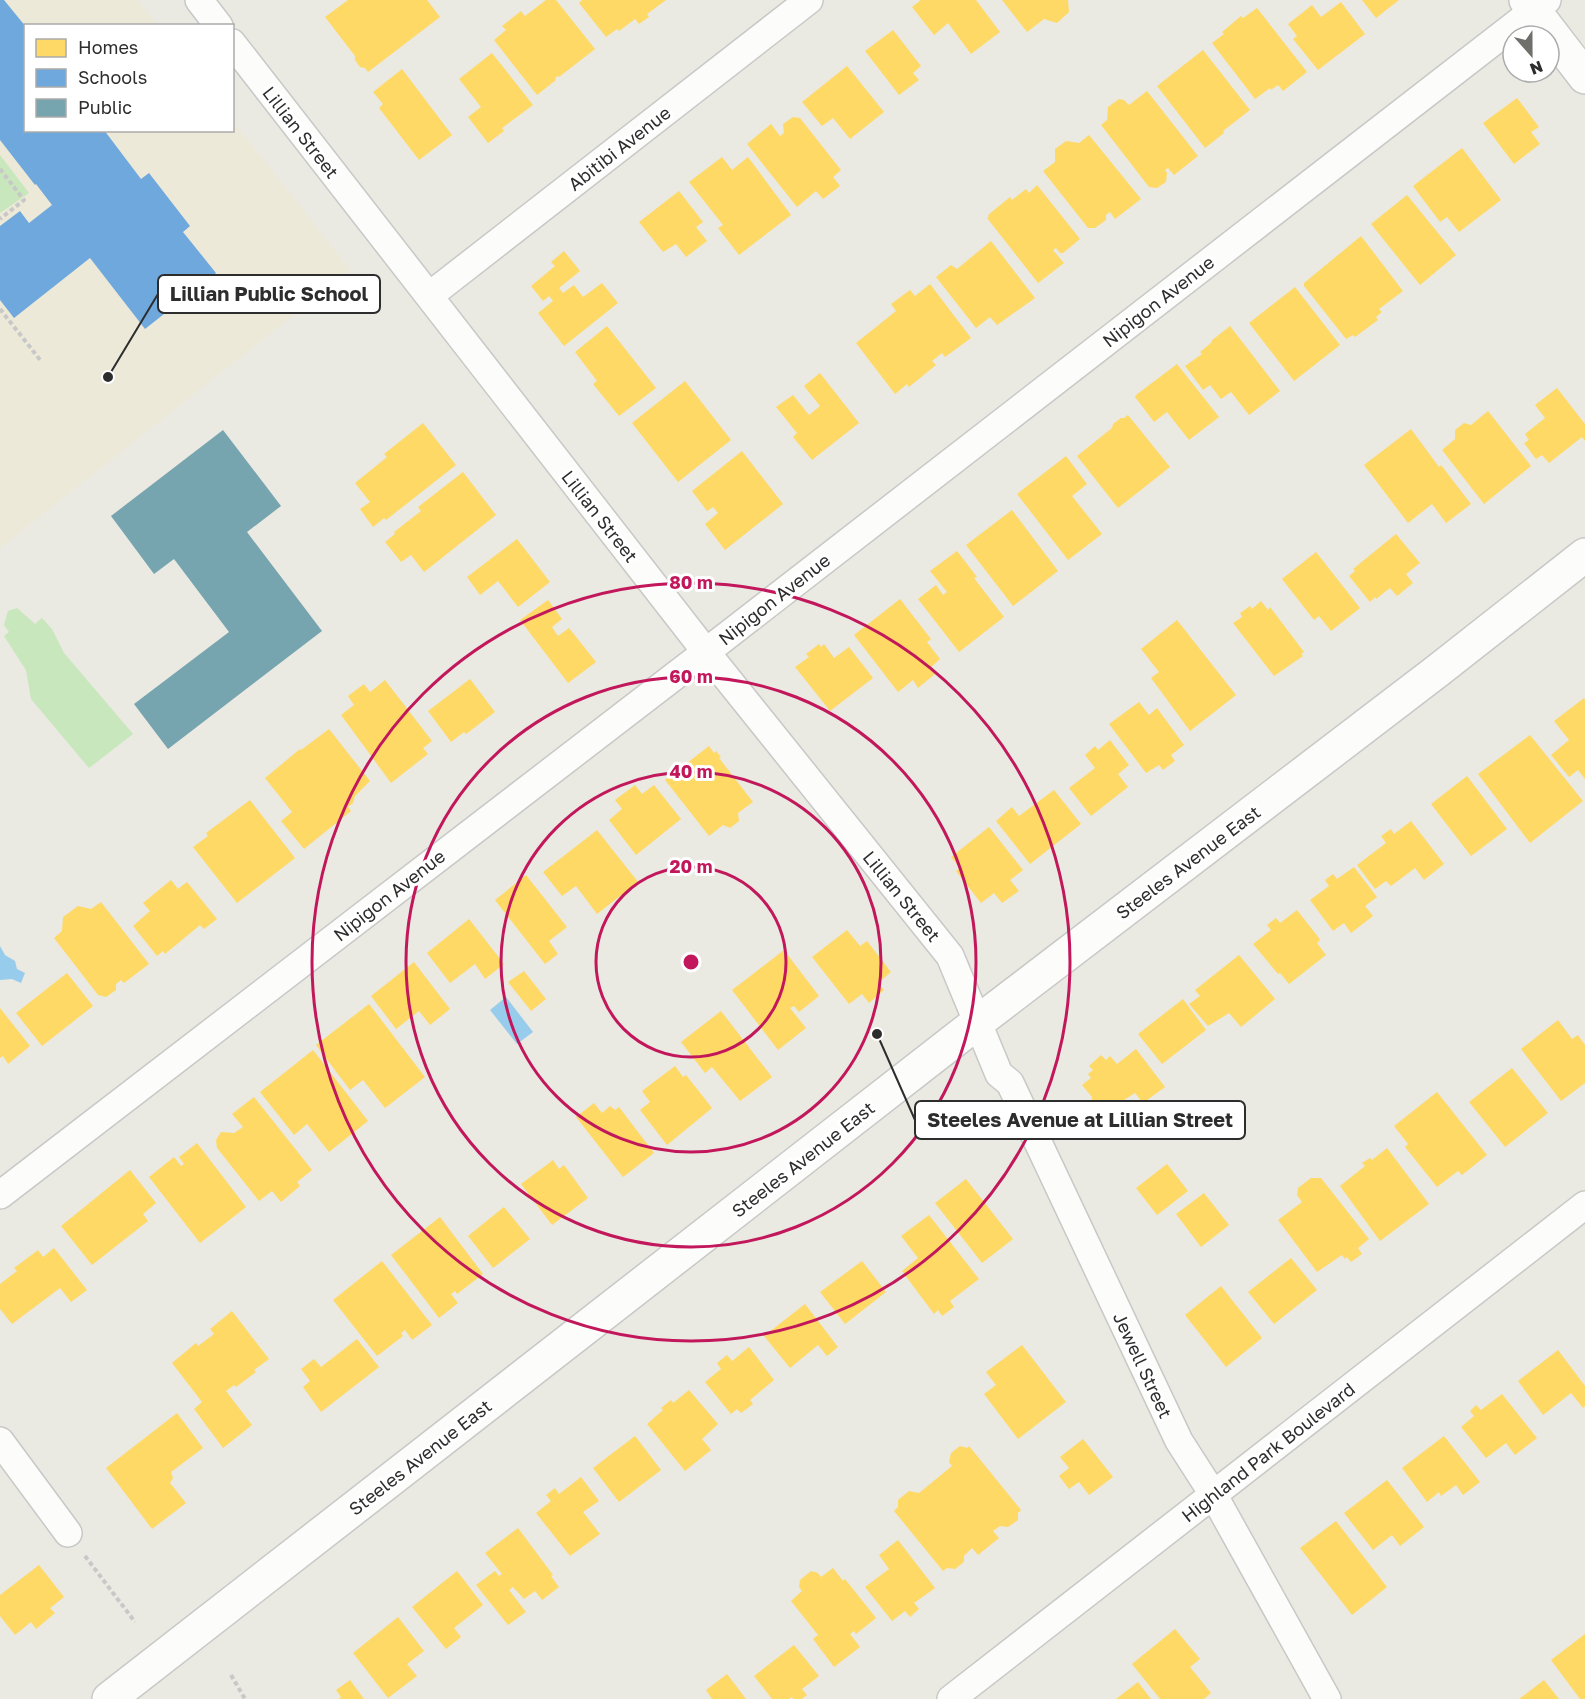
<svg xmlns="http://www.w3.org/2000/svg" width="1585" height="1699" font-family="'Golos Text',sans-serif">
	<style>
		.education { fill: #ede9d8 }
		.green { fill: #c8e7bc }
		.water { fill: #97ccec }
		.homes { fill: #ffd966 }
		.schools { fill: #6fa8dc }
		.public { fill: #76a5af }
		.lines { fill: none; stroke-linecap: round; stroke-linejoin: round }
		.minor-casing { stroke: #c8c8c7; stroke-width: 30 }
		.tertiary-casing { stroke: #c8c8c7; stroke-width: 36 }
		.secondary-casing { stroke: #c8c8c7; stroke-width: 36 }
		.path { stroke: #c8c8c8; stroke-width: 4; stroke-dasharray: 4.5 3; stroke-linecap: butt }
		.minor { stroke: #fcfcfb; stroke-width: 27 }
		.tertiary { stroke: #fcfcfb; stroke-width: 33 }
		.secondary { stroke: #fcfcfb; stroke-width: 33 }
		.ring { fill: none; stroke: #c2185b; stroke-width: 3 }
		.labels { text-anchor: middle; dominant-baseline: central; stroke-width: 6; stroke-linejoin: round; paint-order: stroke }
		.street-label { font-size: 18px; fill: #2d2d2d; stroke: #fff }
		.centre { fill: #c2185b; stroke: #fff; stroke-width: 3 }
		.ring-label { font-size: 18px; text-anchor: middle; font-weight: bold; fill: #c2185b; stroke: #fff; stroke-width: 6; stroke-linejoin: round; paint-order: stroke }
		.leader { fill: none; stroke: #2d2d2d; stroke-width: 2 }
		.callout-dot { fill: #2d2d2d; stroke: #fff; stroke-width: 2 }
		.callout { fill: #fff; stroke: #2d2d2d; stroke-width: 2 }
		.callout-label { font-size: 20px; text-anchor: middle; font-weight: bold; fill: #2d2d2d }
	</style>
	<rect width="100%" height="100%" fill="#eae9e2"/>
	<path class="education" d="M0,0h138l20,25 -132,1v104h206l1,-9 117,149 -350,278z"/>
	<path class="green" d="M0,155l29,38 -29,20z
		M17,608l18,16 7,-6 10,11 12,24 69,81 -44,34 -58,-69 -5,-29 -22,-34 5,-4 -5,-7 4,-14z"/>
	<path class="water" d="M0,946l5,9 10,6 2,8 8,4 -4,10 -9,-4 -12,1z
		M506,997l27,35 -16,12 -27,-34z"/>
	<path class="homes" d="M348,0h79l13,17 -72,55 -3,-4 -5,-1 -5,-7v-4l-30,-39z
		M546,0h10l39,49 -36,28 -1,-1 -3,2 1,2 -19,15 -43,-55 12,-10 -4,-4 19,-15 4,5z
		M582,0h84l-19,14 2,3 -10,7 -4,-5 -16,12 -2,-2 -11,8 -27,-34z
		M921,0h55l24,32 -29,22 -23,-31 -14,12 -22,-28z
		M1002,0h66l1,12 -12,11 -13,-4 -17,13z
		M1362,0h37l-23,18z
		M1341,2l24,32 -47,36 -25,-31 4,-3 -9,-12 24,-19 9,12z
		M1257,8l50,64 -24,19 -5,-6 -7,5 -1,-2 -15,11 -43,-56 12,-9 -2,-2 19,-16 2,2z
		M893,30l28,36 -8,7 6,7 -20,15 -34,-44z
		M1203,50l47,60 -27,21 1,2 -19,15 -48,-62z
		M492,53l41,52 -31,23 2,3 -16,12 -20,-26 13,-10 -22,-28z
		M847,66l37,46 -34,27 -17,-21 -11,8 -20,-24z
		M402,69l50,66 -33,25 -40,-52 4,-4 -10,-12z
		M1147,91l51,65 -24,19 -6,-7 -3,2 2,3 -1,9 -9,6 -8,-1 -48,-62 6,-5 1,-13 11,-8 5,1 5,5z
		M1517,98l22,29 -8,5 9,12 -26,20 -31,-41z
		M793,117l7,1 41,52 -8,7 7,9 -17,13 -7,-8 -19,16 -50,-63 24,-20 9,12 4,-3 -1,-9z
		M1089,135l52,64 -26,20 -5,-7 -4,3v5l-11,8h-7l-45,-57 12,-9v-13l11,-8 13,2z
		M1462,148l39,52 -42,32 -12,-15 -7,5 -27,-36z
		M722,157l10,13 16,-13 43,58 -52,40 -21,-27 5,-3 -34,-43z
		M1037,185l43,54 -17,14h-3l-4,-5 -3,2 11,13 -26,20 -51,-65 2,-2 -1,-1 22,-18 2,3 14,-11 3,4z
		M679,191l24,31 -7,5 11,14 -21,16 -10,-13 -13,8 -24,-30z
		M1407,195l49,60 -36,30 -49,-61z
		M1361,236l42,55 -24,18 3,3 -6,5 2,3 -23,17 -2,-2 -7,4 -42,-53v-3z
		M991,241l44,57 -38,27 -7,-8 -14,11 -40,-51 15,-12 6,4z
		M564,251l16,20 -21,17 4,5 11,-8 9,12 19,-14 16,20 -54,43 -26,-33 15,-12 -4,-5 -6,5 -12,-15 24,-20 -4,-4z
		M930,284l41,54 -26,19 -3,-4 -10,8 4,4 -27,22 -2,-3 -12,10 -39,-51 40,-32 -5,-7 19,-14 5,6z
		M1295,287l45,58 -46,36 -45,-58z
		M607,326l49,62 -37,28 -26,-32 4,-3 -22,-29z
		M1230,326l50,65 -31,24 -18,-23 -10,7 -11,-14 -7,5 -18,-24 17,-12 -2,-2 12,-10 -1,-1z
		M1177,364l42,53 -30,23 -22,-28 -13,10 -19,-25 1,-2z
		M820,373l39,50 -47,37 -19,-23 4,-4 -21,-26 17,-12 16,20 11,-9 -16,-20z
		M685,381l46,59 -53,42 -46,-59z
		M1557,388l28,36v17l-3,-4 -33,26 -7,-8 -6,4 -12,-16 5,-3 -4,-6 20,-16 -10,-13z
		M1488,411l43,55 -47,38 -42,-54 13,-11v-9l9,-7 7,2z
		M1128,415l42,52 -52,41 -41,-52 35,-28 1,-4 8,-6h3z
		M423,423l33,42 -70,55 -2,-2 -11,9 -13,-18 10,-7 -15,-19 32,-26 -3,-3z
		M1411,429l28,38 2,-2 30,39 -25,19 -14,-19 -24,19 -44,-58z
		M742,451l41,53 -58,46 -20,-26 13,-11 -5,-6 -6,4 -15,-20z
		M1066,456l21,28 -15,12 30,38 -34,26 -51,-66z
		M463,472l33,43 -72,57 -13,-17 -10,7 -16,-20 10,-8 -1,-2 27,-21 -3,-4z
		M1012,510l46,61 -45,35 -47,-61z
		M1396,534l24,29 -14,11 7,9 -16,13 -7,-8 -14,11 -1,-2 -5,5 -21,-26 6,-5 -2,-2z
		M517,539l33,43 -32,25 -20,-26 -18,14 -13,-18z
		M957,551l20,26 -3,1 30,39 -45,35 -41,-53 18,-14 7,10 4,-3 -17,-21z
		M1316,552l44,56 -29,23 -12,-15 -5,4 -32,-41z
		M900,599l31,40 -4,3 13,17 -10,9 5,6 -17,14 -5,-8 -15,12 -44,-57z
		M548,600l14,19 -10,8 6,9 11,-8 27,34 -28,21 -48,-63z
		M1261,601l7,9 2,-3 34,45 -3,2 2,2 -29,20 -41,-53 9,-6 -2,-4 10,-7 2,3z
		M1177,620l59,75 -46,36 -39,-53 8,-6 -18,-23z
		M819,644l2,3 3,-3 10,14 15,-11 24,31 -43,33 -35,-44 14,-10 -3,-3z
		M470,679l25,33 -29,22 -2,-2 -13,10 -23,-31z
		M385,680l47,61 -9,7 5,6 -37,29 -50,-68 13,-10 -6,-9 16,-12 6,8z
		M1584,698l1,2v79l-7,-9 -9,7 -18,-22 18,-15 -15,-19z
		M1139,702l10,13 8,-7 27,37 -13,10 4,6 -12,9 -4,-5 -13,8 -37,-49z
		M329,729l41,52 -15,15 -2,7 -5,4 3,4 -47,38 -23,-28 11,-9 -27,-34 35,-29 1,1z
		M1530,735l53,66 -53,42 -52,-69z
		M1110,740l19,25 -11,9 10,13 -37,29 -22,-28 26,-20 -10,-13 10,-9 3,4z
		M709,746l5,7 2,-2 5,6 -2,1 34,44 -15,11 1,8 -9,7 -7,-3 -14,11 -44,-56z
		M1467,776l40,53 -36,27 -40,-52z
		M635,785l7,9 12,-9 27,34 -45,36 -27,-35 13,-11 -7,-9z
		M1054,790l27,34 -51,40 -34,-43 16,-14 7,9z
		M250,800l45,58 -58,45 -44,-56 15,-11 -2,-3z
		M1411,821l33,43 -20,16 -9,-12 -24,18 -5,-5 -11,8 -18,-24 29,-22 -5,-7 10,-7 3,5z
		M989,827l34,43 -13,10 9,11 -17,12 -8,-10 -13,10 -25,-32 4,-3 -9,-11z
		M597,830l41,52 -41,32 -21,-28 -14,10 -19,-24z
		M1354,867l23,30 -12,9 8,10 -22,17 -7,-10 -11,8 -23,-31 19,-14 -4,-6 8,-6 4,5z
		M526,875l41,52 -18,14 9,13 -13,10 -50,-64z
		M171,880l7,9 9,-7 30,37 -13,10 -4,-4 -35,29 -2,-3 -6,5 -24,-30 17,-15 -7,-8z
		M101,902l48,62 -25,19 -3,-3 -5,4v6l-10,7 -8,-2 -44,-57 8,-7 1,-14 15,-11 13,3z
		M1297,910l22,28 1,2 -3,3 9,12 -37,29 -9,-11 -2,1 -25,-30 18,-14 -4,-5 9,-7 4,5z
		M469,919l35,45 -19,15 -10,-15 -25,19 -23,-30z
		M847,930l13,16 7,-5 24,31 -13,11 6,7 -15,13 -7,-9 -13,10 -37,-47z
		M784,950l35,46 -20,16 -5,-6 -4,2 16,20 -28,22 -46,-60z
		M1239,955l36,44 -34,28 -12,-14 -21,13 -19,-22 11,-8 -5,-6z
		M414,962l36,47 -20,16 -11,-14 -23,18 -25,-33z
		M524,971l22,28 -15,12 -23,-29z
		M67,973l26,33 -51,40 -26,-33z
		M1183,999l23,31 -44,34 -24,-30z
		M369,1004l56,73 -40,31 -22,-28 -13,10 -34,-45z
		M0,1008l30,38 -22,18 -5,-8 -3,2z
		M721,1011l51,66 -32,24 -28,-34 -7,6 -24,-31z
		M1558,1020l14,19 6,-4 7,10v38l-24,18 -40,-52z
		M1136,1049l29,38 -22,16 -8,-10 -11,7 6,9 -18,14 -13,-1 -8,-11 1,-14 -10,-12 9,-7 -3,-4 5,-4 -4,-4 12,-11 5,5 4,-4 7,8z
		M313,1050l55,71 -39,31 -22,-28 -13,11 -34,-43z
		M675,1066l8,11 3,-2 26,33 -45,37 -27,-35 10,-8 -8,-11z
		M1512,1068l36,45 -43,34 -36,-45z
		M1437,1092l50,63 -25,20 -4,-4 -21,16 -32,-40 3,-3 -14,-18z
		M254,1097l58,73 -15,12 3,4 -19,16 -9,-11 -13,10 -42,-53 -1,-8 5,-8 13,1 9,-6 -11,-13z
		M594,1103l8,10 8,-7 5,4 4,-3 35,46 -31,24 -47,-60z
		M197,1143l49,64 -46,36 -51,-66 25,-20 7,9 3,-2 -5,-7z
		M1387,1148l42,56 -49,37 -40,-55 25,-20 -3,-3 8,-5 2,2z
		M553,1160l6,9 5,-4 24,33 -36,27 -31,-41z
		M1167,1164l21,27 -31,24 -21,-27z
		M130,1170l26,33 -13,11 5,7 -56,44 -31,-39z
		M1311,1178h10l48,61 -11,9 4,6 -11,8 -4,-5 -2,2 -3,-4 -25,17 -39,-52 24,-18 -5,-7 1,-7z
		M966,1179l47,60 -31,24 -47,-60z
		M1204,1193l25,32 -28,22 -25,-33z
		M504,1207l26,32 -37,29 -25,-32z
		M929,1215l50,64 -29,22 4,6 -12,9 -4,-6 -4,4 -32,-43 16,-13 -17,-22z
		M440,1217l43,57 -26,20 -2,-3 -4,3 7,9 -19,15 -48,-63z
		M54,1248l33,42 -16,12 -11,-14 -48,36 -12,-15v-25l17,-13 -3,-3 24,-18 5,7z
		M1291,1258l26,32 -43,34 -26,-32z
		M382,1261l50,64 -20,15 -7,-10 -4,3 2,3 -26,20 -44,-56z
		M862,1261l24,31 -41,32 -25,-32z
		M1221,1286l41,52 -36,29 -41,-52z
		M805,1304l33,43 -11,9 -9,-11 -28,23 -26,-32z
		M232,1311l37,48 -15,11 2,2 -20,15 -2,-2 -8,6 26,34 -29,23 -29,-39 8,-7 -30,-39 24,-20 2,3 16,-12 -4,-5z
		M357,1339l22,28 -58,45 -18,-25 7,-6 -9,-12 13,-10 7,8z
		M1022,1345l44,57 -48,37 -34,-45 12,-9 -10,-13z
		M749,1347l25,33 -24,20 3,4 -12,9 -4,-4 -6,5 -26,-32 16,-13 -4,-6 10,-8 5,6z
		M1558,1350l27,36v20l-2,2 -12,-15 -28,22 -25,-34z
		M689,1390l29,34 -16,15 9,11 -26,21 -38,-47 16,-14 -2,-2 10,-8 2,3z
		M1502,1394l35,44 -22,17 -9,-12 -20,15 -25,-31 13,-11 -4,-5 6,-6 5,5z
		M177,1413l26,35 -32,24 2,6 -3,5 16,20 -34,26 -46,-61z
		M635,1436l26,34 -42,32 -26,-34z
		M1444,1436l36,46 -17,13 -7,-10 -15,11 -2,-4 -12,10 -25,-34z
		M1083,1439l30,38 -24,18 -10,-13 -10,7 -10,-13 10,-8 -9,-11z
		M960,1446l7,2 2,-2 52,64 -3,3v7l-10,7 -8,-1 -7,5 6,7 -21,17 -6,-7 -8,8v6l-9,7 -8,-1 -4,3 -49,-60 4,-4v-7l11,-9 10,2 33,-27 -3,-4 2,-9z
		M581,1477l18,24 -16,11 17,22 -30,22 -34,-43 15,-12 -5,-6 9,-7 4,6z
		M1387,1480l37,47 -24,19 -8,-11 -19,15 -29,-37z
		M1336,1521l51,66 -35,28 -52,-67z
		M518,1528l35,47 -2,1 8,11 -17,13 -7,-9 -11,8 -11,-12 -4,3 17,22 -18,13 -32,-40 19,-14 4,5 3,-2 -17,-21z
		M898,1540l37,48 -21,15 5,6 -9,8 -5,-6 -13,10 -27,-34 24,-18 -10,-14z
		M39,1565l25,32 -14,11 5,5 -19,16 -5,-7 -16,13 -15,-19v-21z
		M833,1568l10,13 2,-2 31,39 -20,16 -2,-3 -4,3 10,13 -26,20 -21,-28 5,-4 -27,-34 11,-10 -3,-4 1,-7 11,-9 7,2 3,4z
		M457,1571l26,34 -29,23 7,9 -15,12 -34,-42z
		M398,1617l26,34 -17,13 10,12 -29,22 -35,-45z
		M1175,1629l25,30 -10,8 21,26 -7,6h-44l-28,-35z
		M1585,1634v65h-5l-29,-39z
		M794,1645l25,31 -17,13 5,6 -5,4h-9l-1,-2 -3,2h-17l-18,-23z
		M727,1674l19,25h-34l-6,-9z
		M350,1680l14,19h-25l2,-2 -5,-7z
		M1544,1680l15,19h-40z
		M1138,1682l13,17h-35z"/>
	<path class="schools" d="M0,0h4l22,27v103h78l37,49 8,-6 41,53 -7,6 33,41 -71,56 -55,-71 -76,60 -14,-18v-74l20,-15 9,12 23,-18 -16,-21 -1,1 -35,-45z"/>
	<path class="public" d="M223,430l58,76 -34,26 75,99 -154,118 -34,-45 95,-72 -55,-73 -20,15 -43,-58z"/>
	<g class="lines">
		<defs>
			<path id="minor" d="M199,0l20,26
				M232,43l474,609 244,304 49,118 11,9 169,358 34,53 114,205
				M429,296l380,-296
				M0,1195l706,-543 841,-652
				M0,1441l68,92
				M951,1699l634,-494"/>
			<path id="tertiary" d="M1526,0l59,77"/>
			<path id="secondary" d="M109,1699l869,-677 458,-350 149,-117"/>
		</defs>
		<use href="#minor" class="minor-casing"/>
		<use href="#tertiary" class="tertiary-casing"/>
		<use href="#secondary" class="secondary-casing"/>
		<path class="path" d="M0,169l24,31 -24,19
			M0,309l41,52
			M85,1556l50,66
			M231,1675l14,24"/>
		<use href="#minor" class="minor"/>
		<use href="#tertiary" class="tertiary"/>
		<use href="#secondary" class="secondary"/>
	</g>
	<g class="ring">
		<circle cx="691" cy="962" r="95"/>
		<circle cx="691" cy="962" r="190"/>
		<circle cx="691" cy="962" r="285"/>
		<circle cx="691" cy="962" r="379"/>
	</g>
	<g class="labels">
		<g class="street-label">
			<text transform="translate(301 132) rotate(52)">Lillian Street</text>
			<text transform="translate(619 148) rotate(-38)">Abitibi Avenue</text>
			<text transform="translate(1158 301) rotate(-38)">Nipigon Avenue</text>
			<text transform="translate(600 516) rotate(52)">Lillian Street</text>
			<text transform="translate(774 599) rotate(-38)">Nipigon Avenue</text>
			<text transform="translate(1188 862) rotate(-37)">Steeles Avenue East</text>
			<text transform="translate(389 895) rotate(-38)">Nipigon Avenue</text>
			<text transform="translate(902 896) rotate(51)">Lillian Street</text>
			<text transform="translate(803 1159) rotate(-38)">Steeles Avenue East</text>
			<text transform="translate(1143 1365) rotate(65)">Jewell Street</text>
			<text transform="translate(1268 1452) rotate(-38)">Highland Park Boulevard</text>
			<text transform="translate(420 1457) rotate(-38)">Steeles Avenue East</text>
		</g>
	</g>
	<circle cx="691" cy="962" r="9" class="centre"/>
	<g class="ring-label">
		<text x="691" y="589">80 m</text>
		<text x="691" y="683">60 m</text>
		<text x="691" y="778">40 m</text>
		<text x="691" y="873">20 m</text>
	</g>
	<path class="leader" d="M108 377L158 294M877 1034L915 1120"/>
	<g class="callout-dot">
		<circle cx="108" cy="377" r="6"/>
		<circle cx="877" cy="1034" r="6"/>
	</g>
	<g class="callout">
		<rect x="158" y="275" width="222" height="38" rx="6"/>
		<rect x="915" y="1101" width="330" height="38" rx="6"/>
	</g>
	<g class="callout-label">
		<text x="269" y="301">Lillian Public School</text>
		<text x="1080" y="1127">Steeles Avenue at Lillian Street</text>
	</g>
	<rect x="24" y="24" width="210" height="108" fill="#ffffff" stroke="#ababab" stroke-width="1.5"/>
	<rect x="36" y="39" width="30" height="18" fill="#ffd966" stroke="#ababab" stroke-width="1.5"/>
	<text x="78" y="54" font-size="18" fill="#2d2d2d">Homes</text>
	<rect x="36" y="69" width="30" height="18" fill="#6fa8dc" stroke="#ababab" stroke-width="1.5"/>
	<text x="78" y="84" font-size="18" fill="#2d2d2d">Schools</text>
	<rect x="36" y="99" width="30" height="18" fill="#76a5af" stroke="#ababab" stroke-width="1.5"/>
	<text x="78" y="114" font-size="18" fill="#2d2d2d">Public</text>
	<g transform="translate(1531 54) rotate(159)"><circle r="28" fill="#ffffff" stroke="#ababab" stroke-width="1.5"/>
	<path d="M0-4.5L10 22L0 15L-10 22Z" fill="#6f6f6c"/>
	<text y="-9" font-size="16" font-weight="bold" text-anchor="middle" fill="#2d2d2d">N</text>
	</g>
</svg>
